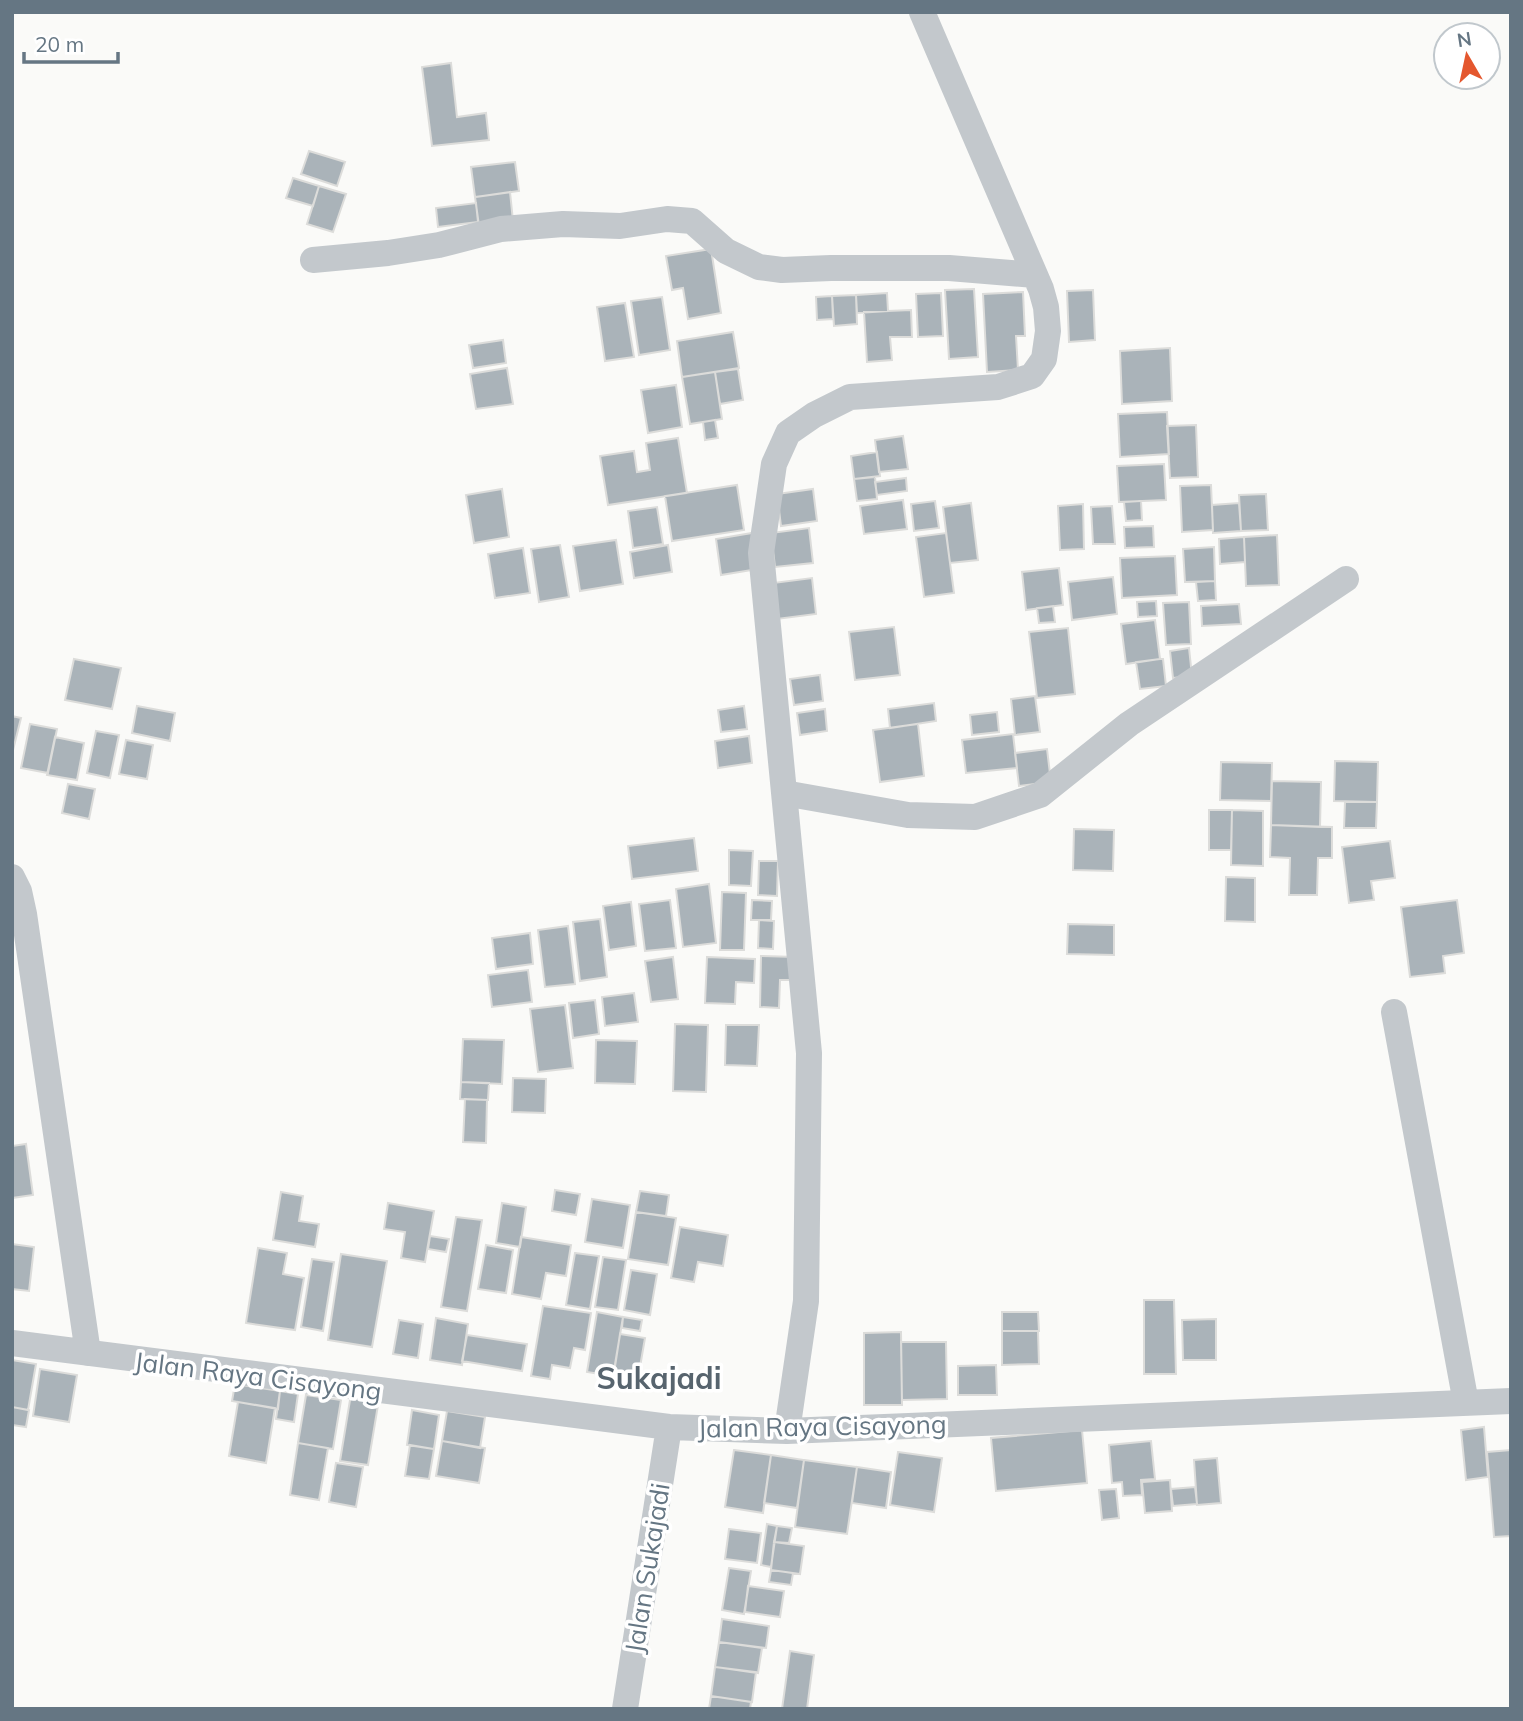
<svg xmlns="http://www.w3.org/2000/svg" width="1523" height="1721" font-family="Mulish,sans-serif">
	<style>
		.building { fill: #aab3b9; stroke: #dcdcda; stroke-width: 2 }
		.lines { fill: none; stroke-linecap: round; stroke-linejoin: round }
		.minor { stroke: #c3c8cc; stroke-width: 26 }
		.labels { text-anchor: middle; dominant-baseline: central; stroke-width: 7; stroke-linejoin: round; paint-order: stroke }
		.street-label { font-size: 26px; fill: #657683; stroke: #fff }
		.quarter-label { font-size: 30px; font-weight: bold; fill: #57646e; stroke: #fff }
	</style>
	<rect width="100%" height="100%" fill="#fafaf8"/>
	<path class="building" d="M451,63l6,54 29,-4 3,27 -57,6 -10,-79z
		M309,151l36,11 -8,24 -36,-12z
		M515,162l4,29 -44,6 -4,-30z
		M293,178l26,8 -6,20 -27,-8z
		M319,186l27,8 -13,38 -26,-8z
		M510,192l3,29 -34,5 -4,-29z
		M476,203l2,19 -40,5 -2,-19z
		M711,249l10,64 -33,6 -5,-31 -11,2 -6,-34z
		M974,289l4,68 -29,2 -4,-69z
		M1093,290l2,50 -26,2 -2,-51z
		M1023,292l2,44h-9l2,34 -31,2 -4,-78z
		M887,293l1,18 -31,2 -1,-18z
		M941,293l2,43 -25,1 -2,-43z
		M856,295l1,29 -23,2 -2,-30z
		M832,296l1,23 -16,1 -1,-23z
		M662,297l8,53 -31,5 -8,-54z
		M625,303l9,54 -29,4 -8,-54z
		M911,310l1,27h-22l2,23 -25,2 -3,-50z
		M733,332l6,36 -57,9 -5,-36z
		M503,340l3,23 -33,5 -4,-23z
		M1170,348l2,53 -50,3 -2,-53z
		M507,368l6,36 -37,5 -6,-35z
		M738,369l5,31 -23,4 -5,-32z
		M715,372l7,47 -32,5 -8,-47z
		M676,385l6,42 -34,6 -7,-43z
		M1167,412l2,42 -49,3 -2,-43z
		M715,420l3,18 -13,2 -2,-18z
		M1196,425l2,52 -28,1 -3,-52z
		M903,436l5,33 -29,3 -4,-32z
		M678,438l9,55 -79,12 -8,-49 34,-5 3,21 13,-2 -4,-27z
		M877,452l3,24 -26,3 -3,-23z
		M1164,464l2,36 -47,2 -2,-36z
		M875,477l2,22 -20,2 -3,-22z
		M906,478l1,13 -30,4 -2,-13z
		M737,485l7,45 -72,11 -7,-45z
		M1211,485l2,45 -31,2 -2,-46z
		M502,489l7,48 -35,6 -8,-48z
		M813,489l4,32 -36,5 -4,-32z
		M1266,494l2,36 -27,1 -2,-36z
		M903,500l4,29 -43,5 -4,-28z
		M935,501l4,27 -25,3 -3,-27z
		M1141,501l1,19 -16,1 -2,-19z
		M971,503l7,57 -28,3 -7,-56z
		M1239,503l2,28 -28,2 -1,-28z
		M1083,504l1,45 -24,1 -2,-44z
		M1112,506l3,38h-22l-2,-37z
		M657,507l6,37 -30,4 -5,-37z
		M1153,526l1,21 -29,1 -1,-21z
		M809,528l4,35 -38,4 -4,-34z
		M752,533l6,36 -37,6 -5,-36z
		M946,533l8,60 -30,4 -8,-60z
		M1277,535l2,50 -33,1 -2,-49z
		M1244,537l1,25 -25,2 -1,-25z
		M616,540l7,44 -43,7 -7,-45z
		M560,545l9,52 -30,5 -8,-53z
		M668,545l4,27 -38,6 -4,-26z
		M1214,547l1,34 -30,1 -2,-33z
		M523,548l7,45 -35,5 -7,-44z
		M1175,556l2,39 -55,3 -2,-40z
		M1059,568l4,37 -37,5 -4,-38z
		M1113,577l4,37 -45,6 -4,-38z
		M812,578l4,36 -39,5 -4,-36z
		M1215,581l1,19 -18,1 -2,-19z
		M1156,601l1,15 -19,1 -1,-15z
		M1189,602l2,42 -25,1 -3,-42z
		M1239,604l2,20 -39,2 -1,-20z
		M1053,606l2,16 -16,1 -2,-15z
		M1155,620l5,39 -34,5 -5,-40z
		M894,627l6,48 -45,5 -6,-48z
		M1068,628l7,66 -38,4 -8,-66z
		M1189,648l3,28 -19,2 -3,-27z
		M74,659l47,9 -9,41 -47,-9z
		M1160,659h3l3,27 -26,3 -4,-27z
		M820,675l3,26 -29,4 -4,-26z
		M1035,696l5,36 -25,3 -4,-36z
		M934,703l2,18 -46,7 -2,-19z
		M137,706l38,7 -5,28 -38,-8z
		M744,706l3,23 -26,3 -3,-22z
		M825,709l2,22 -27,4 -3,-22z
		M997,712l2,20 -27,3 -2,-20z
		M12,716l9,2 -9,36z
		M30,724l27,5 -9,44 -27,-5z
		M918,724l6,52 -44,6 -7,-52z
		M96,731l23,4 -9,43 -23,-5z
		M1013,734l4,34 -51,5 -4,-33z
		M749,736l3,27 -34,5 -3,-27z
		M55,737l29,6 -7,37 -30,-5z
		M126,740l27,5 -6,34 -28,-5z
		M1047,749l4,33 -32,4 -4,-33z
		M1335,761l43,1 -1,40 -43,-1z
		M1221,762l51,1 -1,38 -51,-1z
		M1272,781l49,1 -1,45 -49,-2z
		M68,784l27,5 -6,30 -27,-6z
		M1345,802h32l-1,26h-32z
		M1209,810h23l-1,40h-22z
		M1232,810l31,1v55l-32,-1z
		M1271,825l61,2v31h-14l-1,37h-28l1,-37 -20,-1z
		M1074,829l40,1 -1,41 -40,-1z
		M694,838l4,33 -66,8 -4,-33z
		M1390,841l5,37 -24,3 3,19 -25,3 -7,-56z
		M729,850l24,1 -2,35 -22,-1z
		M759,861h19l-1,35 -19,-1z
		M1226,877l29,1v44l-30,-1z
		M709,884l7,59 -33,4 -7,-58z
		M722,892l24,1 -2,57h-24z
		M670,900l6,48 -31,3 -6,-47z
		M752,900l20,1 -1,19h-20z
		M1457,900l7,53 -21,3 2,17 -35,4 -9,-70z
		M631,902l5,44 -27,4 -6,-44z
		M600,919l7,58 -27,4 -7,-59z
		M759,920l15,1 -1,28 -15,-1z
		M1068,924l46,1v30l-47,-1z
		M568,926l7,58 -30,3 -7,-57z
		M530,933l3,31 -37,5 -4,-31z
		M761,956l35,1 -1,23h-15l-1,28 -19,-1z
		M673,957l5,42 -27,3 -6,-41z
		M707,957l48,2 -1,24 -18,-1 -1,22 -30,-1z
		M528,970l4,32 -40,5 -4,-32z
		M634,993l4,29 -33,4 -3,-29z
		M595,1000l4,34 -26,4 -4,-35z
		M565,1005l8,63 -35,4 -8,-63z
		M675,1024l33,1 -2,67 -33,-1z
		M726,1025h33l-2,41 -32,-1z
		M463,1039l41,1 -2,44 -41,-2z
		M596,1040l41,1 -2,43 -40,-1z
		M513,1078l33,1 -1,34 -33,-1z
		M461,1082l28,1 -1,17 -28,-1z
		M465,1099l22,1 -1,43 -23,-1z
		M26,1144l7,51 -21,3v-52z
		M555,1190l25,4 -4,21 -24,-4z
		M640,1191l29,4 -3,21 -30,-4z
		M281,1192l22,4 -4,25 20,3 -4,23 -42,-7z
		M592,1199l38,6 -7,43 -38,-6z
		M388,1203l46,8 -9,51 -24,-4 4,-26 -21,-3z
		M502,1203l24,4 -6,40 -24,-4z
		M636,1212l40,6 -8,47 -40,-6z
		M456,1217l26,3 -15,91 -26,-4z
		M680,1227l48,8 -5,31 -25,-4 -4,20 -23,-4z
		M430,1236l19,3 -3,13 -18,-3z
		M521,1237l50,8 -5,31 -20,-3 -5,26 -29,-5z
		M12,1244l22,3 -5,44 -17,-2z
		M486,1245l27,5 -7,43 -28,-4z
		M258,1248l29,5 -4,21 21,4 -9,52 -49,-7z
		M575,1253l24,3 -9,53 -24,-4z
		M341,1254l46,7 -15,86 -44,-7z
		M603,1257l23,3 -8,50 -23,-3z
		M312,1259l22,3 -11,69 -22,-4z
		M631,1270l26,4 -7,41 -26,-5z
		M1144,1300h30l2,74h-32z
		M543,1306l48,7 -6,37 -11,-2 -4,20 -18,-3 -2,14 -19,-3z
		M597,1312l26,5 -10,59 -26,-4z
		M1002,1312h36l1,19h-37z
		M623,1317l19,3 -2,11 -18,-3z
		M436,1318l32,6 -6,41 -32,-5z
		M1216,1319v41h-33l-1,-40z
		M399,1320l24,4 -5,34 -25,-4z
		M1002,1331h36l1,33 -37,1z
		M901,1332l1,73h-38v-72z
		M620,1334l25,4 -9,52 -24,-4z
		M467,1335l60,9 -5,27 -60,-10z
		M901,1342h45l1,57 -45,1z
		M12,1360l24,4 -8,46 -16,-3z
		M996,1365l1,30h-39v-29z
		M40,1369l37,6 -8,47 -36,-6z
		M235,1384l45,7 -2,18 -46,-8z
		M280,1391l18,3 -4,28 -18,-3z
		M351,1394l28,5 -11,66 -28,-4z
		M306,1395l35,5 -8,49 -35,-6z
		M238,1402l37,6 -9,55 -37,-7z
		M12,1407l17,3 -3,17 -14,-2z
		M412,1410l27,5 -5,34 -27,-4z
		M447,1411l38,6 -5,31 -38,-7z
		M1484,1427l4,50 -22,3 -5,-50z
		M1082,1430l5,53 -91,8 -5,-53z
		M442,1441l43,7 -6,35 -43,-7z
		M1151,1441l4,38 -14,1 1,15 -19,1 -1,-14 -10,1 -3,-38z
		M298,1443l30,5 -9,52 -29,-5z
		M410,1445l24,4 -5,30 -24,-3z
		M734,1450l37,5 -8,58 -38,-6z
		M1511,1450v86l-17,1 -7,-85z
		M898,1452l44,6 -8,54 -44,-7z
		M771,1455l33,5 -7,48 -33,-5z
		M1217,1458l4,45 -24,2 -3,-45z
		M804,1460l53,7 -10,67 -52,-7z
		M336,1463l27,4 -7,40 -27,-5z
		M857,1467l34,5 -5,36 -34,-5z
		M1170,1480l2,31 -27,2 -3,-31z
		M1195,1487l2,17 -24,2 -2,-17z
		M1116,1489l3,29 -17,2 -3,-30z
		M767,1524l10,2 -6,41 -10,-2z
		M777,1526l15,2 -3,15 -15,-1z
		M729,1529l32,4 -4,30 -32,-4z
		M774,1542l30,4 -4,28 -29,-4z
		M729,1568l22,3 -7,43 -22,-4z
		M771,1570l22,3 -2,12 -22,-3z
		M748,1586l36,5 -4,26 -35,-5z
		M722,1619l47,7 -3,22 -47,-6z
		M719,1642l43,6 -4,25 -43,-6z
		M790,1651l24,4 -7,54h-25z
		M715,1667l41,5 -4,30 -41,-6z
		M711,1696l40,6 -1,7h-41z"/>
	<g class="lines">
		<path class="minor" d="M313,260l75,-7 51,-8 62,-16 62,-5 57,2 47,-7 25,2 34,30 33,16 23,3 49,-2h118l86,7
			M784,793l124,22 67,2 65,-22 89,-71 217,-145
			M12,877l7,14 5,23 64,439
			M1394,1012l72,391
			M12,1343l657,84 118,4 724,-30
			M787,1431l19,-130 3,-248 -48,-500 13,-89 14,-31 26,-18 36,-18 148,-10 34,-11 12,-17 4,-28 -2,-24 -5,-18 -119,-277
			M625,1709l44,-282"/>
	</g>
	<g class="labels">
		<g class="street-label">
			<text transform="translate(258 1376) rotate(7)">Jalan Raya Cisayong</text>
			<text transform="translate(822 1426) rotate(-1)">Jalan Raya Cisayong</text>
			<text transform="translate(647 1568) rotate(-81)">Jalan Sukajadi</text>
		</g>
		<g class="quarter-label">
			<text x="659" y="1378">Sukajadi</text>
		</g>
	</g>
	<rect width="1523" height="1721" fill="none" stroke="#657683" stroke-width="28"/>
	<g transform="translate(1467 56) rotate(351)"><circle r="33" fill="#ffffff" stroke="#c1c8cd" stroke-width="2"/>
	<path d="M0-5L12 26L0 18L-12 26Z" fill="#e4572e"/>
	<text y="-10" font-size="19" font-weight="bold" text-anchor="middle" fill="#657683">N</text>
	</g>
	<path d="M24 52v10h94v-10" fill="none" stroke="#657683" stroke-width="3.5"/>
	<text x="35" y="52" font-size="21" fill="#657683" stroke="#ffffff" stroke-width="5" paint-order="stroke">20 m</text>
</svg>
